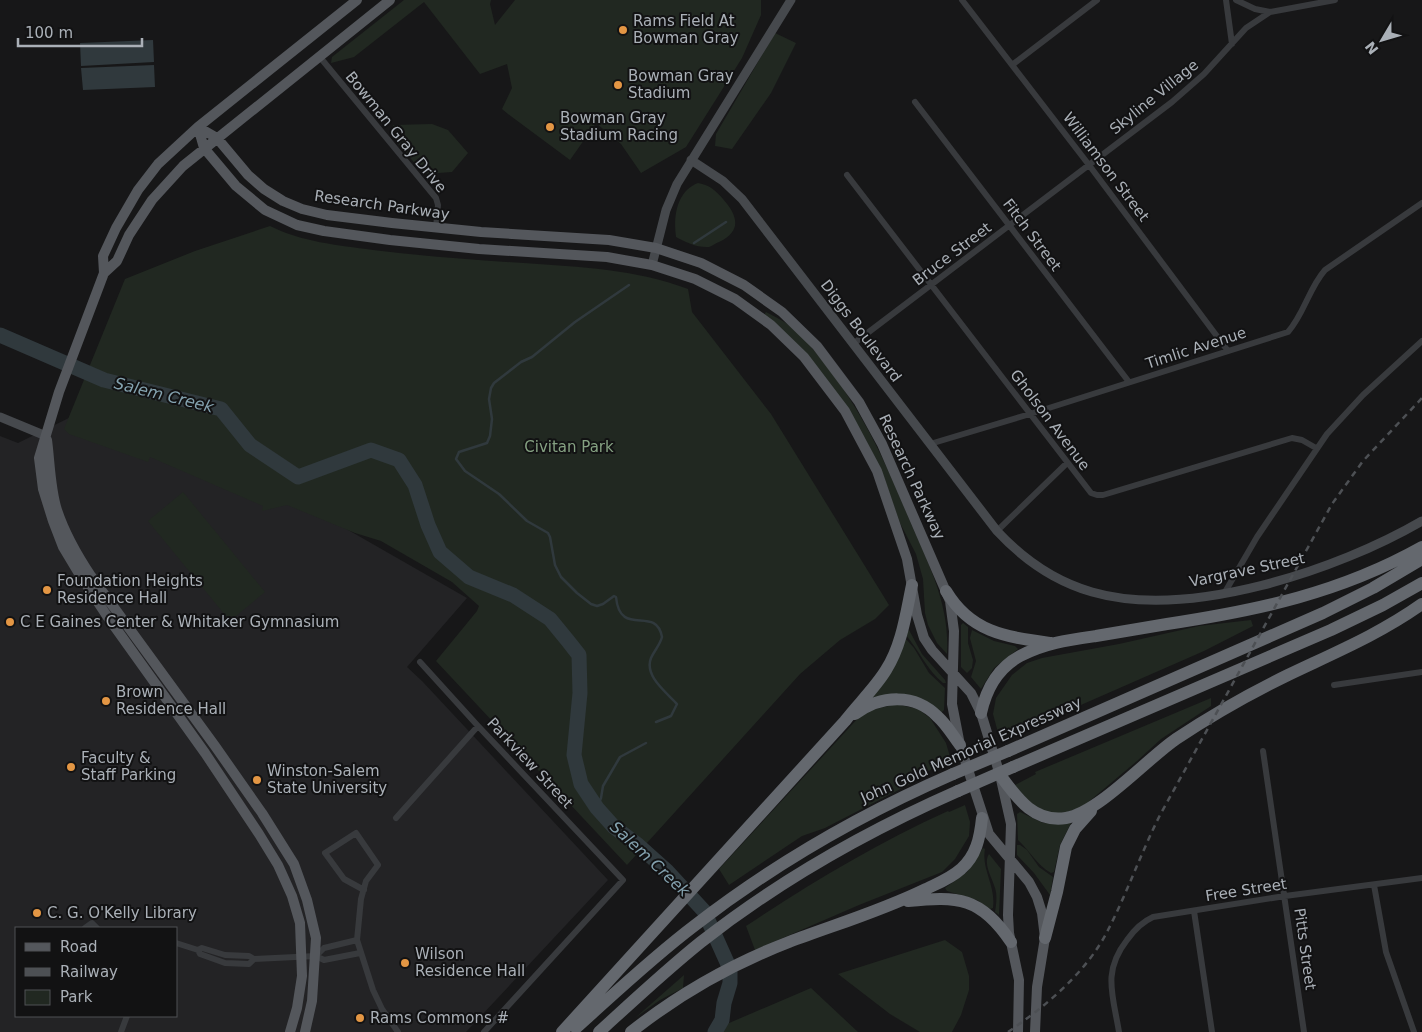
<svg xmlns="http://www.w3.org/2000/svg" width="1422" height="1032" font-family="'DejaVu Sans',sans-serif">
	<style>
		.built { fill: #232325; fill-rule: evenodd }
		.green { fill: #212821 }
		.water { fill: #30393d }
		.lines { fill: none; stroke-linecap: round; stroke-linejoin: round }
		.stream { stroke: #30393d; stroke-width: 2.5 }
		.river { stroke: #30393d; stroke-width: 15 }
		.street { stroke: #383a3d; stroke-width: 6 }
		.secondary { stroke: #46494d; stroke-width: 9 }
		.primary { stroke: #54575c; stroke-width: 10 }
		.highway { stroke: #64686e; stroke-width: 12 }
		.rail { stroke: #4d5054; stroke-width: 2.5; stroke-dasharray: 6 5; stroke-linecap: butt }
		.highway-bridge { stroke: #64686e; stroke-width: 12 }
		.poi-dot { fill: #e39644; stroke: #121213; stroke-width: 2 }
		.labels { text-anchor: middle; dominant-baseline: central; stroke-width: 4; stroke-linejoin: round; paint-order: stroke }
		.poi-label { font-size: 15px; fill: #aab0b7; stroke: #121213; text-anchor: start }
		.street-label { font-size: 15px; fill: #aab0b7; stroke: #121213 }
		.park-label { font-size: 15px; fill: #85a182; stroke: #121213 }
		.water-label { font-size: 16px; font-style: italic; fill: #84a2af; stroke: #121213 }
	</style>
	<rect width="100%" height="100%" fill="#171718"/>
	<path class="built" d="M75,415l247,100 145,83 -60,69 15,14 186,199 -142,152h-466v-596l18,7zM16,928h160v88h-160z"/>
	<path class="green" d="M404,0h87l-1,4 5,21 20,-25h246v15l-19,43 -56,89 -45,26 -20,-29 -25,-21 -26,37 -62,-46 -6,-5 10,-21 -5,-24 -27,10 -56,-72 -70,55 -23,6 1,-6z
		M775,33l21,10 -25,50 -39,56 -17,-3 1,-12z
		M432,124l16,6 20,23 -16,19 -28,2 -30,-35 -3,-7 2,-7z
		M698,183c12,2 18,8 25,16 15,17 19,32 -4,43 -3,1 -7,4 -10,5 -11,1 -24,-5 -33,-10 -3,-21 1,-46 22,-54z
		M270,226c32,16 67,19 103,24 50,6 100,10 151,13 56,4 111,6 164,26l4,23 79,102 118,191 -14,14 -35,21 -40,34 -173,191 -191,-204 41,-50 2,-5 -27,-24 -71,-41 -26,-8 -68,-28 -25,6 1,-5 -113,-49 -2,5 -79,-28 -5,-5 61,-150 70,-28z
		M766,312c7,4 14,7 20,11 15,11 28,27 39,41 38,48 62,101 85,157 19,44 40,84 37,133l-10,-11 -9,-18 -3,-12 -2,-34 -7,-25 -16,-31 -17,-48 -18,-37 -101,-123z
		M183,492l82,100 -35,29 -82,-100z
		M1251,620l2,6 -49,25 -171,75 -2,-1 -29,13 -2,2 -7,-26 3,-16 16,-23 15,-12 15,-5 77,-14 80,-18z
		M963,623l5,4v16l5,17 -1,8 -5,5 -6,-6v-42z
		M909,630l13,24 23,26 1,3h-3c-17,-14 -24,-33 -38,-49z
		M972,630l22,11 21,5 3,3 -24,19 -13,21 -10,-12 5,-16 -6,-23z
		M906,639l8,9 15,25 16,15 -1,22 -2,2 -72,-13z
		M1211,698v8l-50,33 -24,22 -51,43c-33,19 -50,8 -71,-19l21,-11 -1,-2z
		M896,704l22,5 12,9 16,25 5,17 -17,7 -18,14 -91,47 -23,8 -73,49 -10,-16 141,-153 4,-4z
		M965,805l5,17 -1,14 -14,23 -13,13 -83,33 -104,45 -9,-24c65,-43 131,-83 202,-115l1,1z
		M1020,812l23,11h28l-11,22 -6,27 -3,1c-14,-8 -22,-23 -33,-33l-1,-26z
		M1017,845h3l7,5 12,17 14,10 -3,18 -16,-22 -17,-18z
		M983,848l2,1c-4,20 11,36 8,59l-3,1 -13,-9 -30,-9 -2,-3 22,-16z
		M989,854l12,15 -2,46 -4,-3c1,-7 2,-13 1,-20 -2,-12 -14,-27 -7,-38z
		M945,940l17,12 7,24v14l-8,25 -9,17h-32l-30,-18 -52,-40z
		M684,975l-1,13 -23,12 -25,18z
		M811,988l47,44h-150z"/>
	<path class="water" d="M153,40l1,22 -73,4 -1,-23z
		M154,65l1,22 -72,3 -2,-22z"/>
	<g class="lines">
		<path class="stream" d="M694,243l32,-21
			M629,285l-54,37 -43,35 -11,5 -27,21 -3,5 -2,11 3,20 -2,17 -3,7 -28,9 -3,7 9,12 34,23 28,27 21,12 2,4 5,28 6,12 16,16 14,11 6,2 6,-2 11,-8 2,1c4,42 40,7 46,40 -2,8 -8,14 -11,21 -7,18 15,34 26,46l-6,12 -15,6
			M0,337l2,-1
			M597,808l4,-10 2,-12 17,-29 26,-14"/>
		<path class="river" d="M0,335l104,45 117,29 29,36 48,32 73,-27 28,10 16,25 13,40 12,27 29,25 44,18 37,24 18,22 11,14 1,38 -6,62 7,29 16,24 17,19 24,18 29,26 37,40 26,58v14l-6,20 -2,17 -7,12"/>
		<path class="street" d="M962,0l127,165 139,186
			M1226,0l6,44
			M1236,0l19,9 15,3
			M319,56l117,142 2,7 -2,23
			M1012,65l85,-65
			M915,102l214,280
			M847,175l244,318 6,2h6l189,-57 10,2 14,8
			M853,344l319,-242 32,-28 42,-46 24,-16 65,-12
			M930,444l100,-30 258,-82c16,-18 21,-44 37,-62l97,-67
			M997,531l70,-68
			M1225,592l32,-55 70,-103 36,-39 59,-54
			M420,662l58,64 145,154 -139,152
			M1334,685l88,-13
			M1263,751l41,281
			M396,818l82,-92
			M1374,885l12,67 28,80
			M364,890l-20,-11 -19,-26 31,-20 22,32 -12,16 -5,18 -4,41 16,50 9,19 16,23
			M1194,911l18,121
			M85,928l7,-5 5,5
			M176,943l22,7 4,-2 23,7 24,1 5,3 62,-3 8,4 36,-7
			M198,950l2,4 25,9 24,1 5,-5
			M316,956l8,-8 33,-8
			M121,1032l6,-16
			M1119,1032c-6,-37 -17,-60 8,-92 7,-10 15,-18 26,-23l132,-21 137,-18"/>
		<path class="secondary" d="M691,160l32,21 19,18 255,332c26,28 57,50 95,61 97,28 246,-22 330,-71
			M652,265l14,-55 11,-26 114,-184
			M0,417l46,19"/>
		<path class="primary" d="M198,127l19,11 31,37 16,14 19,12 19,8 25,6 65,8 89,9 128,8 47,8 45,15 43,22 38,27 35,34 42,56 23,42 68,157 4,30 -2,73 8,41 29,89 40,48 8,15 5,16 3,25 -8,49 -2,45
			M198,127l6,21 32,38 29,24 32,15 27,6 66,9 89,9 128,8 45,8 43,14 40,20 36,26 33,32 41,54 32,60 30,88 10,56 7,23 8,12 39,43 10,20 19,62 11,49 -3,91 1,18 10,47 -1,52
			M104,273l13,-12 12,-26 23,-35 31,-34 207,-166
			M47,440c3,22 3,48 10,70 8,24 20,45 34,66l124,170 47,67 32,51 13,36 9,38 -4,63 -7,31
			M290,1032l7,-24 5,-32 -2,-53 -8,-27 -14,-31 -19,-31 -54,-81 -98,-137 -29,-44 -15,-25 -10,-26 -10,-32 -4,-31 20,-66 45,-119 -1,-17 13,-28 22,-38 20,-26 40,-37 159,-127"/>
		<path class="highway" d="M946,591c25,42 61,46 105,52
			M981,713c5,-23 17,-45 39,-57 25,-13 48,-16 76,-20 24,-4 47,-8 71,-12 92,-14 173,-31 255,-77
			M855,714c26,-19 60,-21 83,3 9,8 15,19 22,28
			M1008,751l315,-138 50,-25 49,-29
			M1013,767l318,-137 52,-25 39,-22
			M1000,775c17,23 34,48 66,43 32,-5 81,-59 110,-79 36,-24 73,-45 112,-64 46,-22 92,-41 134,-71
			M908,901c50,-5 73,-4 103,41
			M1045,938l12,-46 9,-45 9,-18 16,-18
			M576,1028c39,-35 77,-71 118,-102 80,-62 167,-112 259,-152
			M562,1032l283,-311c13,-17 30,-33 41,-51 16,-25 20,-57 26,-85
			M599,1032c34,-31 67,-62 102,-90 79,-62 166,-111 257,-151
			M631,1032c48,-38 101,-68 158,-90 45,-17 92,-31 135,-52 12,-6 26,-11 37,-21 15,-13 19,-31 21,-51"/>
		<path class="rail" d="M1008,1032c38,-26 79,-60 100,-102 19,-37 33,-77 52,-115l172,-311 31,-43 59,-63"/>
		<path class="highway-bridge" d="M953,774l55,-23
			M958,791l55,-24"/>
	</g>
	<g class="poi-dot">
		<circle cx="623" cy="30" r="5"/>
		<circle cx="618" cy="85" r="5"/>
		<circle cx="550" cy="127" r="5"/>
		<circle cx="47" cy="590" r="5"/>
		<circle cx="10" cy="622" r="5"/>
		<circle cx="106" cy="701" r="5"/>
		<circle cx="71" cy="767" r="5"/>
		<circle cx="257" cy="780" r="5"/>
		<circle cx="37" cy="913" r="5"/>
		<circle cx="405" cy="963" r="5"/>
		<circle cx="360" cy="1018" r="5"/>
	</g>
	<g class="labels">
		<g class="poi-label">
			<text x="633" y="21">Rams Field At<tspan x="633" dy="17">Bowman Gray</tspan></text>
			<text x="628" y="76">Bowman Gray<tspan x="628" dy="17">Stadium</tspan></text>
			<text x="560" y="118">Bowman Gray<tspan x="560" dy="17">Stadium Racing</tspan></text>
			<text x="57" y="581">Foundation Heights<tspan x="57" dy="17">Residence Hall</tspan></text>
			<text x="20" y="622">C E Gaines Center &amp; Whitaker Gymnasium</text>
			<text x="116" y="692">Brown<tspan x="116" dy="17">Residence Hall</tspan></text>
			<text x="81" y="758">Faculty &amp;<tspan x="81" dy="17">Staff Parking</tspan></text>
			<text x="267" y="771">Winston-Salem<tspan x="267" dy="17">State University</tspan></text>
			<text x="47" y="913">C. G. O'Kelly Library</text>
			<text x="415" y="954">Wilson<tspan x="415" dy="17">Residence Hall</tspan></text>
			<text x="370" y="1018">Rams Commons #</text>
		</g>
		<g class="street-label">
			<text transform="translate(1154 97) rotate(-39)">Skyline Village</text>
			<text transform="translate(396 132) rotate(51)">Bowman Gray Drive</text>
			<text transform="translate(1106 167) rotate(53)">Williamson Street</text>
			<text transform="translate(382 205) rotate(8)">Research Parkway</text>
			<text transform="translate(1032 235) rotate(53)">Fitch Street</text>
			<text transform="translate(952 254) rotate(-37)">Bruce Street</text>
			<text transform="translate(861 331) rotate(53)">Diggs Boulevard</text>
			<text transform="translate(1196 348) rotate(-18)">Timlic Avenue</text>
			<text transform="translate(1050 420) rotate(53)">Gholson Avenue</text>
			<text transform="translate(912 477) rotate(65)">Research Parkway</text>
			<text transform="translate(1247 570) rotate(-12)">Vargrave Street</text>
			<text transform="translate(971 750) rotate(-24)">John Gold Memorial Expressway</text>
			<text transform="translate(530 763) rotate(47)">Parkview Street</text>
			<text transform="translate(1246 890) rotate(-9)">Free Street</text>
			<text transform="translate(1305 949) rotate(82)">Pitts Street</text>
		</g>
		<g class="park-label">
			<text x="569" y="447">Civitan Park</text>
		</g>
		<g class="water-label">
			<text transform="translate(164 395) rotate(14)">Salem Creek</text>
			<text transform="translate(650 859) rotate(43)">Salem Creek</text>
		</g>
	</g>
	<rect x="15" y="927" width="162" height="90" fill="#121213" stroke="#4f5155"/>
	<rect x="25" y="943" width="25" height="8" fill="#54575c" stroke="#4f5155"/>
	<text x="60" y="952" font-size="15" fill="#aab0b7">Road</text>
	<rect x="25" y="968" width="25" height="8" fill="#4d5054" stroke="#4f5155"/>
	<text x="60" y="977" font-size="15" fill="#aab0b7">Railway</text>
	<rect x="25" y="990" width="25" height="15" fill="#212821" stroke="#4f5155"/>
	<text x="60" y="1002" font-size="15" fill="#aab0b7">Park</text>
	<g transform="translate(1382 40) rotate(232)" stroke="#121213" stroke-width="4" paint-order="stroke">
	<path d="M0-4L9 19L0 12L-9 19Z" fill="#aab0b7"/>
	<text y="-8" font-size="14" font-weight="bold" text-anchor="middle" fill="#aab0b7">N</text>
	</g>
	<path d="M18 38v8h124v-8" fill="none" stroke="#aab0b7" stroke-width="2.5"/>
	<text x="25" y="38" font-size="15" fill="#aab0b7" stroke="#121213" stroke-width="4" paint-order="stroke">100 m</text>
</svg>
